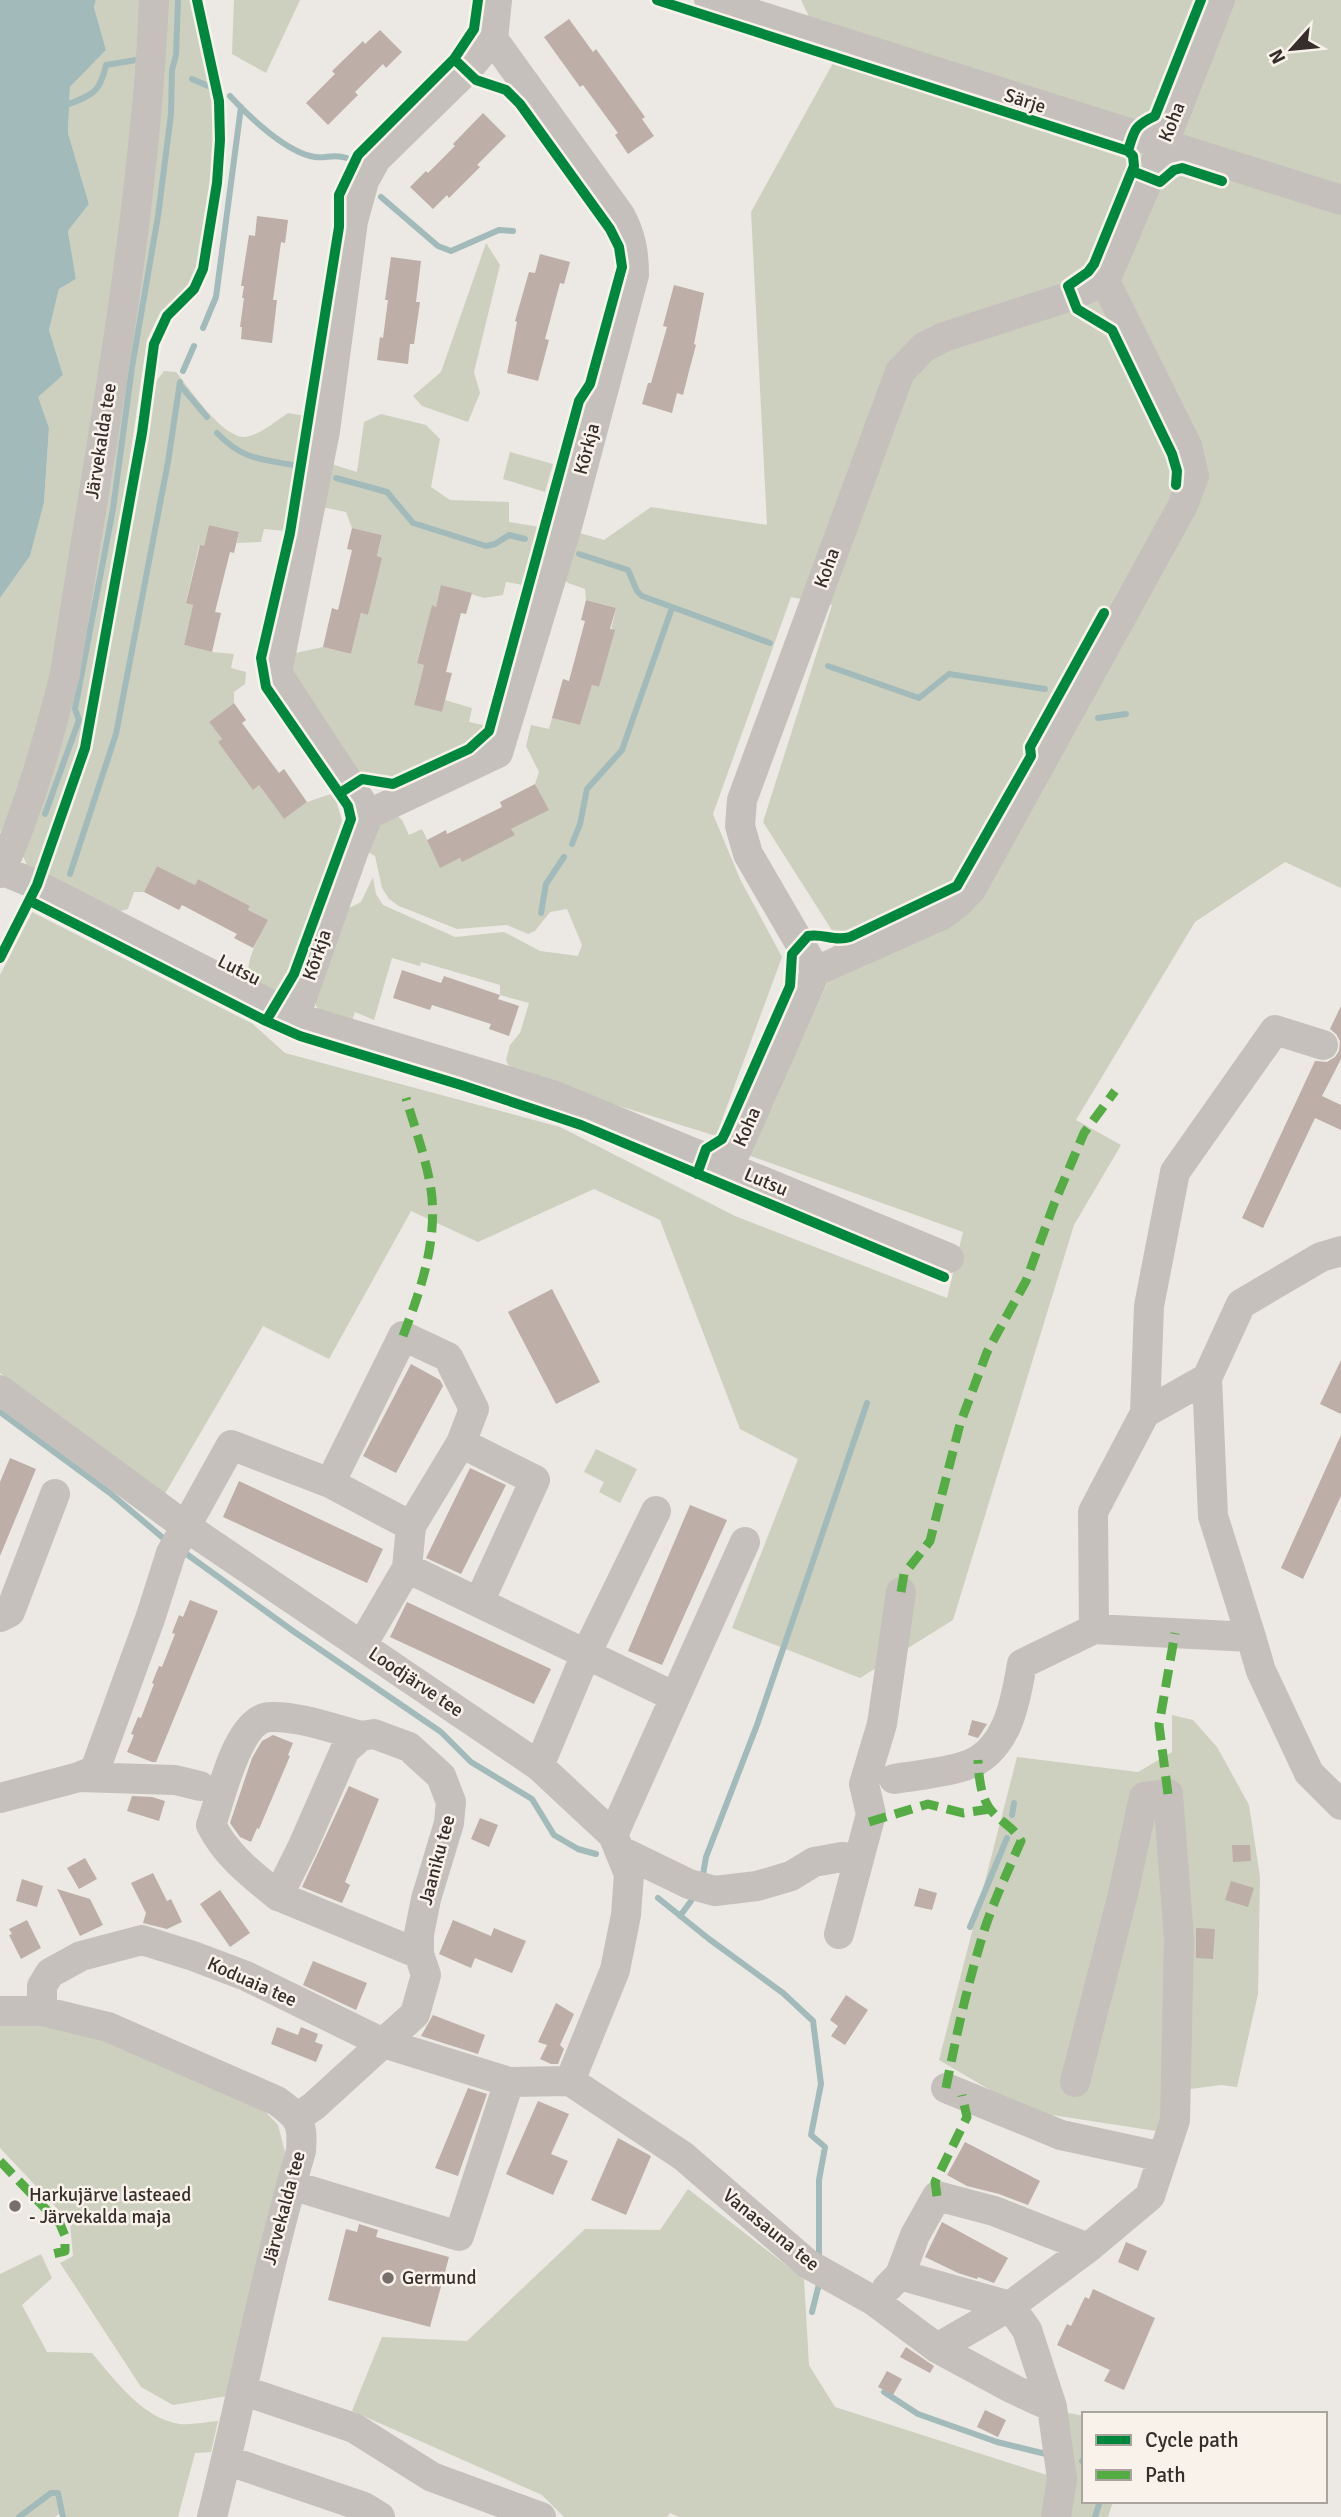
<svg xmlns="http://www.w3.org/2000/svg" width="1341" height="2517" font-family="Signika,sans-serif">
	<style>
		.green { fill: #cdd0bf }
		.water { fill: #a2bbba }
		.lines { fill: none; stroke-linecap: round; stroke-linejoin: round }
		.stream { stroke: #a2bbba; stroke-width: 6 }
		.building { fill: #bdaea7 }
		.minor { stroke: #c5c0bb; stroke-width: 30 }
		.quiet { stroke: #55ab44; stroke-width: 9; stroke-dasharray: 18 9; stroke-linecap: butt }
		.cycleway-casing { stroke: #f8f2eb; stroke-width: 15 }
		.cycleway { stroke: #00873e; stroke-width: 10 }
		.poi-dot { fill: #766f6b; stroke: #f8f2eb; stroke-width: 2.5 }
		.labels { text-anchor: middle; dominant-baseline: central; stroke-width: 5; stroke-linejoin: round; paint-order: stroke }
		.street-label { font-size: 19px; fill: #362e2a; stroke: #f8f2eb }
		.poi-label { font-size: 19px; fill: #362e2a; stroke: #f8f2eb; text-anchor: start }
	</style>
	<rect width="100%" height="100%" fill="#ece8e3"/>
	<path class="green" d="M96,0h44l-15,199 -74,482 -35,117 -16,35v-235l30,-42 14,-53 5,-75 -12,-31 26,-22 -14,-45 10,-41 17,-10 -8,-48 21,-27 -21,-71 2,-46 36,-37 -12,-43z
		M167,0h25l1,13 16,64 6,44 -6,84 -12,64 -7,17 -29,25 -14,29 -22,151 -42,240 -45,140 -8,1 -8,-18z
		M234,0h66l-34,73 -34,-19z
		M801,0h540v888l-56,-26 -90,60 -119,198 45,25 -47,80 -121,395 -93,58 -128,-50 66,-169 -58,-30 -80,-209 -66,-31 -116,53 -67,-31 -82,148 -66,-33 -100,171 -163,-124v-398l32,-63 221,112 32,29 275,74 175,89 212,82 16,-66 -215,-77 86,-186 -1,-37 -70,-110 69,-217 -41,-8 -78,217 27,65 42,78 -66,179 -177,-55 -26,-6 -7,-15 4,-15 10,-12 9,-30 -29,-8v-10l-79,-23 -1,4 -28,-8 -18,62 -19,-8 -4,12 -27,-9 -8,-9 -1,-15 30,-81 16,-8 12,-25 3,17 7,11 72,32 49,-5 36,19 38,5 4,-11 -15,-36 -17,3 -15,19 -7,3 -21,-9 -50,4 -58,-23 -10,-7 -7,-11 -7,-32 -11,-6 10,-27 19,-11 9,8 7,15 13,-6 18,38 74,-32 -3,-6 37,-19 -13,-26 4,-12 -13,-26 5,-21 18,4 3,-11 28,7 12,-40 7,2 17,-79 -30,-8 -1,-11 -17,-6 -8,-8 13,-44 31,9 47,-33 116,18 -16,-313 81,-147z
		M486,243l14,22 -26,107 6,21 -12,29 -46,-16 -9,-10 28,-24z
		M164,371l12,1c14,17 44,63 67,65 15,0 33,-16 45,-24l17,3 -20,115 -21,-2 -3,13 -24,1 2,-11 -30,-7 -5,21h-5l-13,56 7,3 -9,40 28,7 22,2 -3,14 15,4 -1,12 -11,8v11l-25,19 13,17 -4,3 36,47 5,-4 25,34 23,-17 27,-9 8,28 -50,146 -22,31 -20,-11c-7,-24 7,-46 17,-67l-19,-10 2,-4 -52,-27 -3,6 -38,-19 -13,26h-10l-6,17 -14,4 -68,-35 49,-147 59,-347z
		M381,414l45,11 14,14 -9,48 19,13 59,2v20l31,5 -17,58 -17,-3 -3,13 -19,3 -42,-13 -6,22 -4,-1 -15,56 7,3 -10,40 28,7 3,-12 27,8 -3,14 14,3 2,6 -13,12 -79,37 -29,-5 -9,3 -55,-77 -14,-46 37,-8 28,7 10,-41 7,2 13,-57 -4,-1 5,-22 -30,-7 -6,-16 -29,-6 11,-43 29,9 7,-50z
		M510,452l43,12 -8,28 -42,-13z
		M596,1449l41,20 -17,34 -21,-11 5,-10 -20,-10z
		M1172,1715l21,5 24,27 32,58 11,72 -2,117 -21,93 -16,-2 -31,4 -34,42 -130,-20 -87,-51 78,-303 121,15 34,-20z
		M0,2026h43l58,11 160,70 17,18 7,27 -58,244 -54,9 -32,-18 -81,-124 13,-7 -3,-34 -70,-74z
		M688,2189l116,90 5,86 26,42 215,69 -7,41h-364l-9,-4 -3,4h-103l-22,-22 -190,-84 30,-74 85,4 118,-112 75,1z
		M41,2254l11,24 -30,27 25,47 45,1c23,27 51,66 88,71 12,1 26,-2 38,-3l-7,31 -16,1 -17,64h-113l-1,-7 -9,7h-55v-243z
		M1059,2411l25,5v85h29l-5,16h-47z"/>
	<path class="water" d="M0,0h96l-2,7 12,43 -36,37 -2,46 21,71 -21,27 8,48 -17,10 -10,41 14,45 -25,22 11,31 -5,75 -14,53 -30,42z"/>
	<g class="lines">
		<path class="stream" d="M192,79l16,7
			M230,96c19,21 57,57 85,61 12,2 17,-4 32,1
			M69,104c25,-10 31,-12 37,-39l30,-5
			M381,197l57,49 13,5 48,-21 14,1
			M203,328l13,-31 25,-190
			M183,371l11,-25
			M180,385l27,32
			M217,433c25,26 42,26 76,32
			M336,478l51,14 26,31 73,23 9,-2 14,-9 16,4
			M579,554l49,16 9,21 5,5 128,47
			M828,666l91,32 30,-24 96,15
			M1098,718l28,-4
			M45,814l34,-94 -4,-11 38,-200 19,-142 26,-151 13,-102 1,-44 4,-15 2,-55
			M572,844l8,-20 7,-35 35,-39 50,-142
			M70,874l46,-140 52,-272 12,-80
			M541,913l5,-29 18,-27
			M0,1412l110,81 59,50
			M181,1550l112,81 148,101 30,30 61,37 22,36 24,14 18,5
			M1012,1815l2,-12
			M702,1880l4,-23 51,-132 110,-322
			M658,1898l51,41 74,54 30,28 8,63 -10,51 14,12 -6,33v81
			M680,1916l11,-15
			M970,1927l37,-89
			M812,2312l8,-32
			M884,2392l34,22 79,28 49,12
			M1082,2461l2,2
			M19,2517l32,-24h7l5,24
			M1095,2517l5,-16"/>
	</g>
	<path class="building" d="M569,19l24,33 3,-3 49,68 -3,2 12,17 -26,18 -13,-19 3,-2 -35,-48 -3,2 -36,-50z
		M380,30l22,22 -16,16 -3,-4 -28,28 3,3 -30,30 -22,-22 29,-29 -3,-3 31,-30 2,3z
		M483,113l23,23 -29,29 3,2 -31,31 -2,-3 -14,14 -23,-22 16,-16 2,2 27,-27 -2,-2z
		M257,216l31,4 -3,23 -4,-1 -8,58h4l-5,43 -31,-4 1,-12h-2l4,-29h-2l2,-12h-3l8,-51 6,1z
		M540,254l30,8 -6,22 -4,-1 -15,56 4,1 -11,41 -31,-8 10,-51 -2,-1 14,-49 6,1z
		M391,257l30,4 -5,41h4l-6,42h-4l-2,20 -31,-4 3,-23 3,1 5,-38h-3z
		M674,285l30,8 -10,51 2,1 -7,26 -6,24 -6,-2 -5,20 -30,-9 6,-21h3l16,-56 -4,-1z
		M209,525l30,7 -5,21 -4,-1 -15,60 6,1 -9,39 -28,-7 9,-40 -7,-2 14,-58 4,1z
		M352,528l30,7 -5,21 5,2 -14,57 -7,-2 -10,41 -28,-7 9,-39 6,2 14,-60 -5,-1z
		M441,585l31,8 -6,21 -5,-1 -15,59 6,1 -10,39 -28,-7 10,-40 -7,-2 15,-58 4,2z
		M586,600l30,8 -6,21 5,1 -16,57 -7,-2 -12,40 -28,-7 11,-39 6,2 16,-60 -4,-1z
		M234,703l12,17 -4,3 37,50 5,-4 23,33 -23,17 -25,-34 -6,5 -35,-48 4,-3 -13,-17z
		M535,784l14,26 -38,19 4,6 -53,27 -2,-4 -20,10 -13,-28 19,-10 1,4 55,-27 -2,-5z
		M157,866l38,19 3,-6 52,27 -2,4 20,10 -15,28 -19,-10 3,-4 -55,-29 -3,5 -35,-18z
		M402,970l39,13 3,-7 56,19 -2,4 21,7 -10,30 -20,-7 2,-5 -59,-19 -2,5 -37,-12z
		M1341,1006v53l-19,37 19,9v25l-26,-12 -52,110 -21,-10 73,-157 12,1 8,-5 4,-6 1,-10 -4,-7 -6,-5z
		M552,1289l48,93 -44,22 -48,-92z
		M1341,1360v54l-21,-10z
		M411,1364l29,16 3,6 -47,87 -33,-17z
		M1341,1435v61l-38,83 -22,-11z
		M10,1458l26,11 -36,87v-74z
		M470,1468l36,17 -45,89 -35,-16z
		M239,1481l144,68 -16,34 -144,-66z
		M690,1505l37,15 -65,145 -34,-14z
		M190,1600l28,11 -62,151h-4l-25,-10 7,-17 -3,-1 7,-17 3,1 13,-34 -2,-1 7,-17 3,1 13,-33 -3,-1 7,-18 4,2z
		M407,1602l144,67 -17,35 -144,-67z
		M972,1720l15,4 -9,14 -10,-3z
		M273,1735l20,8 -5,12 2,1 -31,73 -2,-1 -6,14 -11,-5 -10,-14 22,-65 10,-17z
		M349,1786l30,13 -34,83 5,3 -8,18 -40,-16z
		M132,1796l20,1 13,4 -6,20 -32,-10z
		M480,1818l18,7 -9,22 -18,-8z
		M1232,1845h18l1,16 -18,1z
		M85,1858l12,21 -18,10 -12,-21z
		M153,1873l14,28 4,-2 11,23 -15,7 -24,-6 3,-10 -15,-30z
		M22,1879l21,7 -6,21 -21,-6z
		M1231,1881l23,7 -6,19 -23,-7z
		M919,1888l18,5 -5,17 -18,-4z
		M57,1889l33,10 13,26 -23,11z
		M220,1890l30,43 -20,14 -30,-43z
		M27,1920l14,28 -20,11 -12,-24 3,-1 -3,-5z
		M453,1920l38,16 3,-8 32,13 -14,32 -37,-15 -4,10 -32,-14z
		M1196,1928l19,1 -2,30 -17,-1z
		M313,1961l54,22 -11,27 -53,-25z
		M846,1995l22,15 -23,35 -14,-9 7,-10 -8,-6z
		M556,2003l18,11 -14,31 4,4 -6,15h-7l-11,-5 7,-14 -9,-3z
		M433,2015l52,20 -7,19 -57,-18z
		M277,2027l21,8 3,-8 17,7 -3,8 8,3 -7,17 -45,-18z
		M468,2088l19,6 -29,82 -23,-8z
		M538,2101l31,13 -18,40 17,7 -15,34 -47,-21z
		M618,2138l33,18 -25,59 -35,-15z
		M965,2142l75,39 -12,24 -29,-11 -32,-8 -20,-11z
		M942,2222l66,36 -14,25 -16,-6 -1,2 -19,-6 -33,-16z
		M359,2224l19,6 -2,7 73,20 -19,70 -102,-27 18,-71 11,3z
		M1126,2242l21,9 -9,20 -20,-9z
		M1093,2289l62,29 -31,72 -20,-9 6,-11 -53,-25 10,-21 4,2 14,-29 4,2z
		M906,2347l28,19 -4,7 -30,-16z
		M887,2371l15,8 -9,16 -15,-8z
		M985,2410l21,10 -8,17 -21,-10z"/>
	<g class="lines">
		<path class="minor" d="M709,0l632,200
			M369,814l-92,-141 48,-242 28,-210 11,-40 12,-22 90,-88 27,-32
			M1,870l36,15 258,132 258,78 396,163
			M0,873c29,-64 48,-132 65,-199 34,-224 79,-448 89,-674
			M816,971l-68,-117 -8,-28 2,-26 158,-428 24,-25 20,-10 127,-41 34,-15
			M295,1017l59,-167 15,-36 129,-61 70,-230 66,-248c0,-23 -3,-40 -14,-60l-127,-176 4,-39
			M729,1167l87,-196 126,-56 16,-12 14,-15 210,-381 12,-31 -7,-30 -82,-165 58,-136 57,-145
			M1341,1251l-20,6 -80,47 -34,74 6,138 38,121 10,34 48,102 32,32
			M0,1390l185,136 354,240 74,69 16,39 -3,41 -11,55 -45,111
			M1145,1413l4,-107 26,-134 100,-142 48,15
			M330,1483l73,-147 45,21 26,52 -13,34 74,37 -56,122
			M656,1511l-70,143 89,43
			M411,1526l50,-83
			M0,1617l10,-5 45,-118
			M1094,1629l157,8
			M362,1645l45,-77
			M79,1777l96,3 25,6
			M894,1779c23,-4 64,-7 84,-19 32,-20 38,-63 44,-96l72,-35 -1,-117 52,-99 62,-35
			M0,1798l79,-21 16,-7 56,-154 20,-63 60,-108 99,38 81,43 -4,42 179,86 -47,112
			M613,1835l132,-293
			M619,1850l70,34 26,7 42,-5 34,-10 23,-14 28,-5 16,2
			M278,1896c-26,-21 -52,-41 -67,-71 10,-27 26,-108 60,-108 28,-1 63,12 90,19
			M839,1934l32,-120 -7,-30 18,-60 19,-132
			M0,2011h42l66,16 169,74c23,17 26,22 24,50 -36,121 -58,244 -89,366
			M42,2011v-25l8,-13 31,-17 61,-16 51,16 53,20 137,67 -69,63 -16,11
			M383,2043l32,-29 11,-39 -7,-21v-20l7,-35 23,-76 2,-21 -10,-26 -32,-29 -35,-13 -13,2 -16,14 -43,98 -24,48 141,58
			M383,2043l126,39 61,-1
			M570,2081l113,75 125,108 66,37 63,47 76,41 39,18
			M946,2088l115,47 102,22
			M291,2185l168,51 50,-154
			M900,2275l110,31 17,24 25,77 10,72 -6,38
			M887,2288l13,-13 15,-40 22,-39 57,15 94,37
			M937,2348l73,-42 78,-58 62,-52 25,-76 4,-181 -11,-145 -24,3 -21,97 -48,188
			M242,2390l112,38 78,49 109,40
			M226,2460l138,47 16,10"/>
		<path class="quiet" d="M403,1336c17,-44 33,-90 29,-138 -3,-32 -17,-69 -26,-100
			M901,1592l3,-18 26,-33 30,-117 27,-72 39,-71 28,-77 30,-71 31,-42
			M1168,1794l-9,-69 16,-92
			M869,1822l59,-18 35,9 27,-4
			M946,2088c10,-52 22,-106 38,-157 10,-31 24,-60 37,-90 -7,-14 -21,-19 -31,-32 -10,-14 -11,-33 -12,-49
			M0,2161l60,63 5,12v15l-17,4
			M937,2196l-2,-14 32,-65 -5,-22"/>
		<defs>
			<path id="cycleway" d="M657,0l471,151
				M1132,171l28,11 14,-12 8,-2 40,13
				M1176,485l1,-14 -5,-17 -60,-124 -35,-21 -9,-23 20,-14 6,-8 40,-98 -1,-10 -5,-5c6,-21 7,-26 27,-35l46,-116
				M340,793l22,-14 31,5 76,-35 20,-18 90,-330 11,-17 32,-117 -3,-20 -9,-18 -90,-125 -14,-14 -30,-10 -22,-21
				M30,901l236,120 28,-47 57,-155 -3,-13 -82,-119 -5,-29 29,-125 49,-306v-32l19,-40 96,-96 20,-30 4,-29
				M0,958l37,-73 48,-137 57,-315 12,-89 13,-28 27,-27 9,-20 14,-86 3,-43 -1,-39 -22,-101
				M266,1021l34,15 161,49 120,40 363,152
				M697,1174l9,-25 16,-10 4,-8 64,-145 2,-32 16,-18c15,-3 27,6 42,1l107,-51 74,-130 -1,-9 74,-134"/>
		</defs>
		<use href="#cycleway" class="cycleway-casing"/>
		<use href="#cycleway" class="cycleway"/>
	</g>
	<g class="poi-dot">
		<circle cx="15" cy="2206" r="7"/>
		<circle cx="388" cy="2278" r="7"/>
	</g>
	<g class="labels">
		<g class="street-label">
			<text transform="translate(1025 101) rotate(18)">Särje</text>
			<text transform="translate(1172 122) rotate(-68)">Koha</text>
			<text transform="translate(101 441) rotate(-81)">Järvekalda tee</text>
			<text transform="translate(587 449) rotate(-75)">Kõrkja</text>
			<text transform="translate(827 568) rotate(-70)">Koha</text>
			<text transform="translate(317 955) rotate(-71)">Kõrkja</text>
			<text transform="translate(239 970) rotate(27)">Lutsu</text>
			<text transform="translate(747 1127) rotate(-66)">Koha</text>
			<text transform="translate(766 1182) rotate(23)">Lutsu</text>
			<text transform="translate(416 1682) rotate(34)">Loodjärve tee</text>
			<text transform="translate(437 1860) rotate(-75)">Jaaniku tee</text>
			<text transform="translate(252 1982) rotate(24)">Koduaia tee</text>
			<text transform="translate(284 2208) rotate(-75)">Järvekalda tee</text>
			<text transform="translate(771 2230) rotate(39)">Vanasauna tee</text>
		</g>
		<g class="poi-label">
			<text x="29" y="2195">Harkujärve lasteaed<tspan x="29" dy="22">- Järvekalda maja</tspan></text>
			<text x="402" y="2278">Germund</text>
		</g>
	</g>
	<rect x="1082" y="2412" width="245" height="91" fill="#f8f2eb" stroke="#aaa49e" stroke-width="2"/>
	<rect x="1096" y="2435" width="35" height="10" fill="#00873e" stroke="#aaa49e" stroke-width="2"/>
	<text x="1145" y="2447" font-size="21" fill="#362e2a">Cycle path</text>
	<rect x="1096" y="2470" width="35" height="10" fill="#55ab44" stroke="#aaa49e" stroke-width="2"/>
	<text x="1145" y="2482" font-size="21" fill="#362e2a">Path</text>
	<g transform="translate(1292 49) rotate(243)" stroke="#f8f2eb" stroke-width="5" paint-order="stroke">
	<path d="M0-5L12 26L0 18L-12 26Z" fill="#362e2a"/>
	<text y="-10" font-size="19" font-weight="bold" text-anchor="middle" fill="#362e2a">N</text>
	</g>
</svg>
